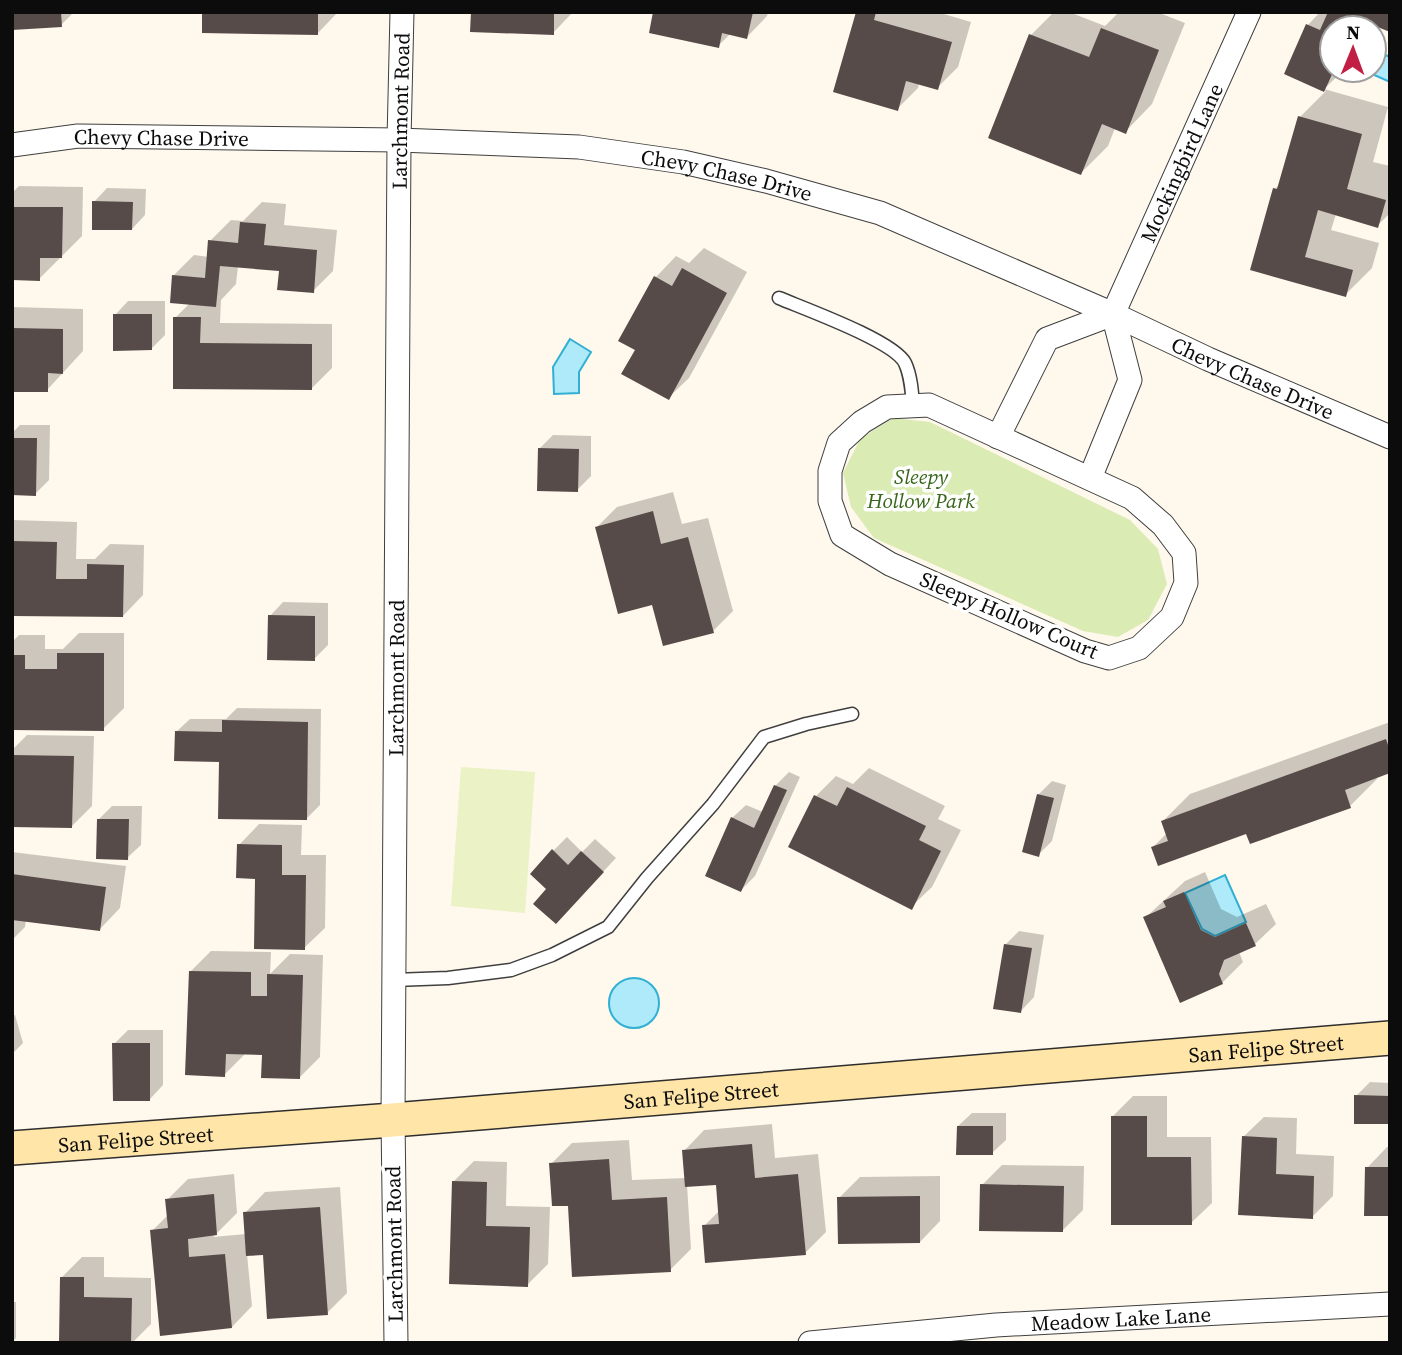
<svg xmlns="http://www.w3.org/2000/svg" width="1402" height="1355" font-family="'Source Serif 4',serif">
	<style>
		.green { fill: #daebb4 }
		.pitch { fill: #eaf2c6 }
		.water { fill: #aeeaf9; stroke: #32b0d3; stroke-width: 2 }
		.shadow { fill: #0003 }
		.building { fill: #564b48 }
		.lines { fill: none; stroke-linecap: round; stroke-linejoin: round }
		.lane-casing { stroke: #3f3f3f; stroke-width: 15 }
		.street-casing { stroke: #3f3f3f; stroke-width: 25 }
		.secondary-casing { stroke: #2e2e2e; stroke-width: 36 }
		.lane { stroke: #fff; stroke-width: 12 }
		.street { stroke: #fff; stroke-width: 23 }
		.secondary { stroke: #ffe5a7; stroke-width: 33 }
		.labels { text-anchor: middle; dominant-baseline: central; stroke-width: 7; stroke-linejoin: round; paint-order: stroke }
		.street-label { font-size: 21px; fill: #0c0c0c; stroke: #fff }
		.park-label { font-size: 21px; font-style: italic; fill: #38671a; stroke: #fff }
	</style>
	<rect width="100%" height="100%" fill="#fff8ec"/>
	<path class="green" d="M893,418l37,4 200,98 28,29 9,35 -19,36 -30,17 -35,-6 -209,-93 -23,-31 -8,-34 17,-34z"/>
	<path class="pitch" d="M461,767l74,5 -10,141 -74,-7z"/>
	<path class="water" d="M1374,50l16,7v25l-27,-12h11z
		M570,339l21,13 -12,20v21l-25,1 -1,-27z
		M1225,875l21,47 -31,14 -13,-7 -17,-36z
		M609 1003a25 25 0 1 1 50 0a25 25 0 1 1-50 0Z"/>
	<path class="shadow" d="M12,12h62l-13,13z
		M204,12h134l-21,22z
		M473,12h100l-20,21z
		M655,12h113l-1,4 -20,21 -16,-4 -13,13z
		M858,12h79l34,10 -13,45 -21,21 -18,-5 -1,5 -21,21z
		M1054,12h15l36,14 14,-14h38l28,11 -33,81 -27,28 -10,-4 -7,18 -27,27 -50,-138z
		M1320,12h70l-15,12 -11,2 -1,2h-31v42h12l-20,19 64,18 -15,55 17,4v47l-13,13 -41,-12 -5,16 48,13 -7,25 -27,27 -93,-26 23,-80 6,-6 19,-66 26,-26 -40,-17 22,-49z
		M19,186l64,1 -1,49 -43,43h-27v-86z
		M107,188l39,1 -1,26 -13,14 -38,-27z
		M262,202l24,2 -2,21 53,5 -4,41 -20,20 -32,-21 -43,-4 -2,18 -15,16 -1,23 112,1v44l-20,20 -138,-1 1,-69 15,-15 -17,-27 21,-21 15,2 1,-16 21,-21 12,1z
		M704,248l43,24 -58,106 -21,20 -12,-121 20,-21 13,7z
		M128,301h37v34l-14,14 -36,-34z
		M12,307l71,2v42l-36,39h-35z
		M20,425h30l-1,55 -14,14h-23v-61z
		M553,435l38,1v40l-14,14 -38,-41z
		M673,492l9,32 26,-6 25,93 -20,20 -60,-28 -56,-76 20,-20z
		M12,520l65,2 -1,37h19l15,-15 34,1 -1,50 -20,21 -111,-2z
		M283,602l45,1v42l-14,14 -44,-43z
		M79,633h45v75l-21,21 -91,-1v-86l7,-7h26v14h18z
		M237,708l84,1 -1,96 -13,13 -131,-86 14,-13h36z
		M1390,722v50l-14,4 1,3 -27,27 -103,26 -94,15 14,-14 -4,-12 27,-27z
		M27,735l67,1 -2,70 -20,20 -60,-1v-75z
		M869,768l76,38 -7,13 23,11 -29,57 -21,20 -95,-111 20,-20 17,8z
		M789,772l11,5 -45,99 -14,14 -9,-72 14,-13 17,7 12,-26z
		M1052,781l14,4 -14,56 -14,14v-60z
		M112,806h30l-1,39 -14,13 -28,-39z
		M259,824l43,1 -1,30h25l-1,73 -21,20 -65,-103z
		M567,837l15,15 13,-13 21,19 -47,50 -20,-19 4,-38z
		M12,852l114,14 -6,42 -20,21 -74,-9 -1,7 -13,13z
		M1205,872l16,37 16,8 29,-13 10,20 -21,20 -16,8 4,10 -21,21 -77,-65 40,-37z
		M1019,931l25,4 -10,62 -13,14 -16,-66z
		M211,951l60,1 -1,22 20,-20 33,1 -3,102 -20,20 -36,-23 -18,-1 -22,22 -34,-103z
		M15,1015l8,28 -11,11v-38z
		M128,1030h35v55l-13,14 -36,-55z
		M1370,1082l20,1v39l-34,-26z
		M1133,1096h34v41h44l1,66 -21,20 -78,-107z
		M972,1113h34v27l-14,13 -34,-27z
		M1264,1117l33,1 -1,36 38,2 -1,40 -21,21 -69,-80z
		M772,1124l3,34 43,-4 8,78 -21,21 -101,-27 16,-16 -2,-27 -31,2 4,64 -21,21 -100,-66 -19,-40 21,-21 57,-3 3,40 54,-2 -2,-27 20,-21z
		M1387,1147h3v67l-23,-46z
		M474,1161l33,1 -1,44 44,1 -2,57 -21,21 -74,-103z
		M1002,1165l82,1 -1,44 -20,20 -81,-45z
		M234,1174l3,39 -24,24 33,-3 -1,-21 20,-21 75,-5 7,106 -20,20 -63,-60 -17,1 5,52 -20,21 -80,-96 17,-17 -2,-14 21,-21z
		M940,1176v45l-20,21 -81,-44 21,-21z
		M82,1257h22v20l47,1v46l-19,19h-71l1,-66z
		M12,1302h4v36l-4,4z"/>
	<path class="building" d="M12,12h49l1,15 -50,3z
		M202,12h116v23l-116,-2z
		M471,12h83v23l-84,-3z
		M653,12h100l-6,27 -25,-6 -3,15 -70,-15z
		M856,12h20l-2,8 78,22 -14,48 -32,-9 -8,30 -65,-19z
		M1328,12h62v20l-15,-6 -10,2 -11,-5v-4l-4,-1 -4,10h-14v42h2l-10,22 -40,-18 22,-50 14,6z
		M1101,28l58,22 -33,84 -24,-10 -21,51 -93,-37 41,-104 60,23z
		M1298,116l64,18 -15,55 39,11 -8,28 -60,-18 -13,47 48,13 -7,27 -96,-27 23,-82 4,1z
		M92,201l41,1 -1,28h-40z
		M12,207h51l-1,51h-22v23l-28,-1z
		M240,222l26,2 -2,21 53,5 -3,43 -37,-3 2,-19 -59,-5 -4,41 -46,-4 2,-28 33,3 3,-38 30,3z
		M682,268l45,25 -58,107 -48,-26 14,-24 -17,-9 36,-65 18,10z
		M113,314h39v36l-39,1z
		M173,317h28l-1,26 112,1v46l-139,-1z
		M12,328l51,1v45l-15,-1v19h-36z
		M12,438h25l-1,58 -24,-1z
		M538,448l41,1 -1,43 -41,-1z
		M653,511l8,33 27,-7 26,96 -51,13 -11,-41 -34,9 -23,-87z
		M12,541l45,1 -1,37h31v-15l37,1 -1,52 -111,-1z
		M268,615l47,1v45l-48,-1z
		M57,653h47v78l-92,-1v-75h13v14h32z
		M222,720l86,2 -1,98 -89,-1 1,-57 -45,-1 1,-30 47,1z
		M1386,739l4,12v22l-45,17 6,18 -101,36 -4,-10 -88,32 -7,-19 17,-6 -7,-20z
		M12,755l62,1 -2,72 -60,-1z
		M774,785l13,5 -46,102 -36,-16 26,-59 23,11z
		M847,787l79,39 -7,14 22,11 -29,59 -124,-63 26,-52 23,11z
		M1037,794l17,4 -15,59 -17,-5z
		M97,819h32l-1,41 -32,-1z
		M237,844l45,1v30h24l-1,75 -51,-1 1,-70 -19,-1z
		M552,849l16,16 13,-14 23,21 -48,52 -23,-20 13,-15 -16,-15z
		M12,874l94,13 -6,44 -88,-11z
		M1184,892l17,38 14,7 31,-14 10,23 -32,14 -5,14 4,10 -43,19 -37,-86 23,-10 -3,-6z
		M1004,944l28,4 -11,65 -28,-4z
		M189,971l62,1v24h16v-22l36,1 -3,104 -39,-1 1,-23 -36,-1 -1,23 -40,-2z
		M112,1043h38v58h-37z
		M1354,1095l36,1v28h-36z
		M1111,1116h36v41h44l1,68h-81z
		M957,1126h36v29h-37z
		M1242,1136l35,2 -1,36 38,2 -1,43 -75,-4z
		M752,1144l3,34 43,-4 8,81 -101,8 -3,-38 17,-1 -3,-39 -31,2 -3,-37z
		M609,1159l3,41 55,-3 4,75 -99,5 -4,-71h-16l-3,-43z
		M1365,1167h25v49h-26z
		M452,1181l35,1 -1,44 44,1 -2,60 -79,-3z
		M980,1184l84,2 -1,46 -84,-1z
		M214,1194l3,41 -29,4 1,18 36,-3 7,74 -72,8 -10,-106 18,-2 -3,-29z
		M920,1196v47l-82,1 -1,-47z
		M320,1207l8,108 -61,4 -4,-64 -17,1 -3,-44z
		M60,1277h24v20l48,1 -1,45h-72z"/>
	<g class="lines">
		<defs>
			<path id="lane" d="M779,298c26,11 115,43 126,65 6,13 7,29 8,43
				M394,980l54,-2 63,-8 41,-15 56,-28 39,-49 66,-74 51,-67 42,-13 46,-10"/>
			<g id="street">
				<path id="s1" d="M12,145l66,-9 321,4 180,7 104,15 83,19 114,32 233,101 95,45 182,78"/>
				<path d="M929,405l203,93 31,27 21,28 2,30 -14,34 -33,31 -30,10 -24,-7 -195,-87 -48,-29 -12,-34v-30l9,-28 23,-21 25,-15z"/>
				<path d="M998,437l49,-98 66,-25"/>
				<path id="s2" d="M1090,478l40,-98 -17,-66 136,-302"/>
				<path id="s3" d="M396,1343l-3,-223 6,-980 3,-128"/>
				<path id="s4" d="M810,1343l186,-18 394,-21"/>
			</g>
			<g id="secondary">
				<path id="s5" d="M12,1148l381,-28 997,-82"/>
			</g>
		</defs>
		<use href="#lane" class="lane-casing"/>
		<use href="#street" class="street-casing"/>
		<use href="#secondary" class="secondary-casing"/>
		<use href="#lane" class="lane"/>
		<use href="#street" class="street"/>
		<use href="#secondary" class="secondary"/>
	</g>
	<g class="labels">
		<g class="street-label">
			<text stroke="none"><textPath href="#s3" startOffset="1232">Larchmont Road</textPath></text>
			<text stroke="none"><textPath href="#s1" startOffset="150">Chevy Chase Drive</textPath></text>
			<text stroke="none"><textPath href="#s2" startOffset="340">Mockingbird Lane</textPath></text>
			<text stroke="none"><textPath href="#s1" startOffset="718">Chevy Chase Drive</textPath></text>
			<text stroke="none"><textPath href="#s1" startOffset="1284">Chevy Chase Drive</textPath></text>
			<text transform="translate(1009 615) rotate(23)">Sleepy Hollow Court</text>
			<text stroke="none"><textPath href="#s3" startOffset="665">Larchmont Road</textPath></text>
			<text stroke="none"><textPath href="#s5" startOffset="1258">San Felipe Street</textPath></text>
			<text stroke="none"><textPath href="#s5" startOffset="691">San Felipe Street</textPath></text>
			<text stroke="none"><textPath href="#s5" startOffset="124">San Felipe Street</textPath></text>
			<text transform="translate(394 1244) rotate(-91)">Larchmont Road</text>
			<text stroke="none"><textPath href="#s4" startOffset="312">Meadow Lake Lane</textPath></text>
		</g>
		<g class="park-label">
			<text x="921" y="476">Sleepy<tspan x="921" dy="24">Hollow Park</tspan></text>
		</g>
	</g>
	<rect width="1402" height="1355" fill="none" stroke="#0c0c0c" stroke-width="28"/>
	<g transform="translate(1353 49) rotate(1)"><circle r="33" fill="#ffffff" stroke="#9e9e9e" stroke-width="2"/>
	<path d="M0-5L12 26L0 18L-12 26Z" fill="#c21f44"/>
	<text y="-10" font-size="19" font-weight="bold" text-anchor="middle" fill="#0c0c0c">N</text>
	</g>
</svg>
